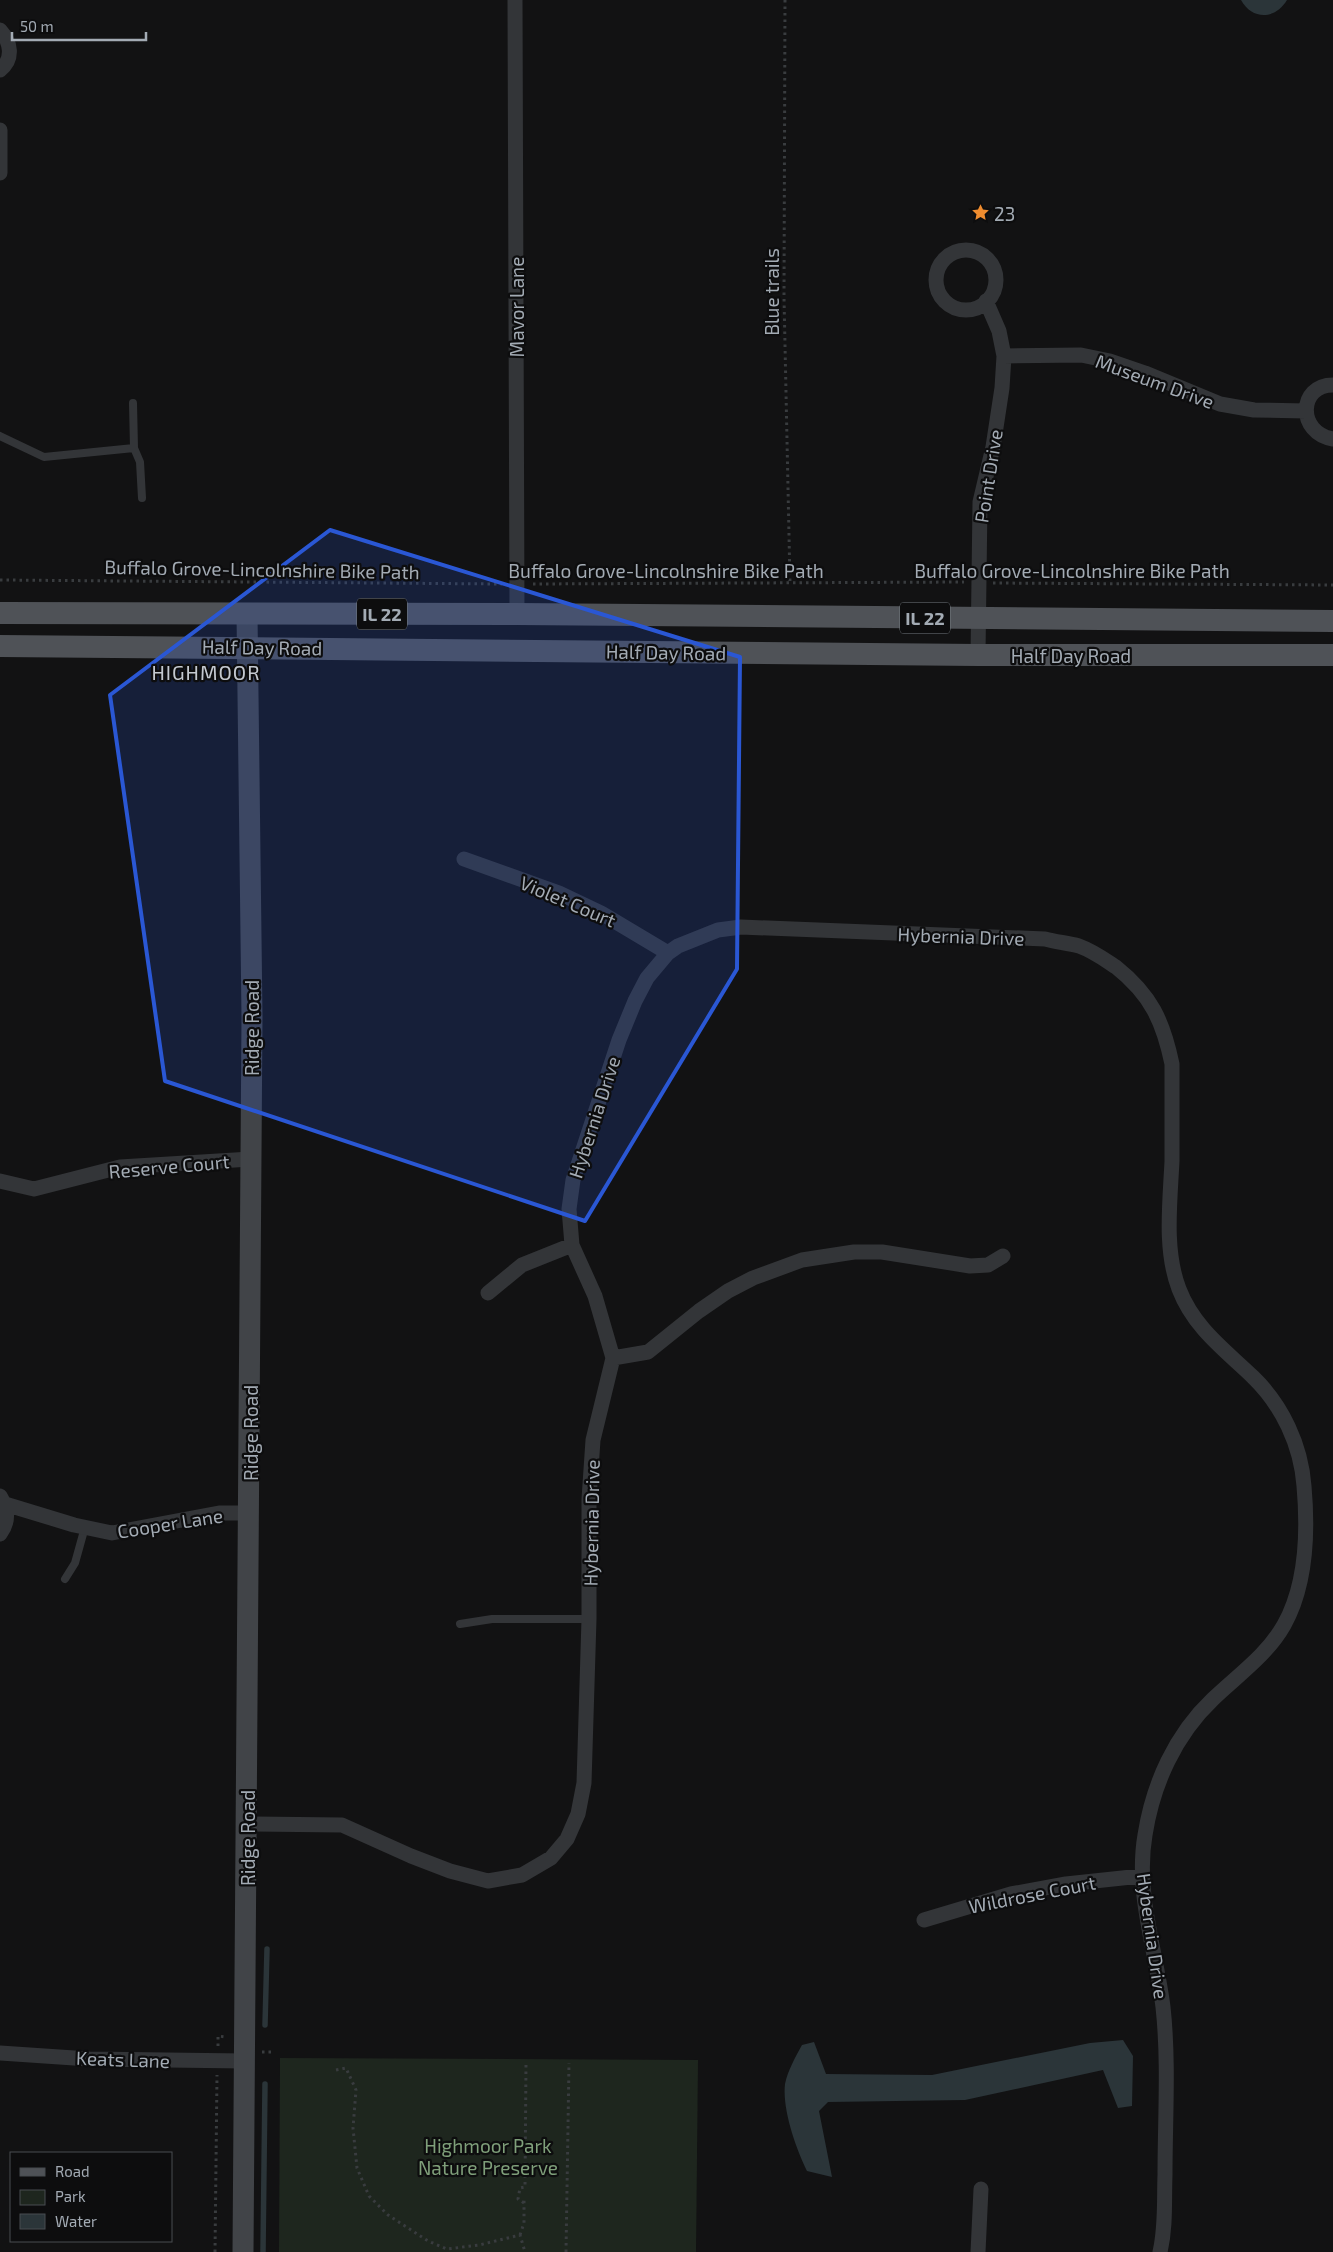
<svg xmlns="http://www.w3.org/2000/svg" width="1333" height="2252" font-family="'Exo 2',sans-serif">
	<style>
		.green { fill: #1e261e }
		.water { fill: #2b3539 }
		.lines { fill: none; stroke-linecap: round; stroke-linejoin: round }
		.stream { stroke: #2b3539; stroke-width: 5.5 }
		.path { stroke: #393c3f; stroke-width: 3; stroke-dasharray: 2.5 4; stroke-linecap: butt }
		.lane { stroke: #333538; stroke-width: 8 }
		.street { stroke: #333538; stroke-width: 15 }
		.secondary { stroke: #414448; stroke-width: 21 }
		.primary { stroke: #4f5257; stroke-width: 22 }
		.marked { fill: #2a57d4; fill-opacity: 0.2; stroke: #2a57d4; stroke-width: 4; stroke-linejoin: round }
		.labels { text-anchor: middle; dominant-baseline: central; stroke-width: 4.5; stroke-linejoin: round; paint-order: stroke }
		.shield { fill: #0d0d0e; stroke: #767c82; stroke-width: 1 }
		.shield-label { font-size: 18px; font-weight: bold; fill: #a3abb4 }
		.poi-label { font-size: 19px; fill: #a3abb4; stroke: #0d0d0e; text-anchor: start }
		.street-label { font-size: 19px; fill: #a3abb4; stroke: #0d0d0e }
		.park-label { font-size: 19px; fill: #7f9f7a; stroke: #0d0d0e }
		.neighbourhood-label { font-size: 20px; letter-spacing: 1px; fill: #c4c9d0; stroke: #0d0d0e }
	</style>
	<rect width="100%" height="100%" fill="#121213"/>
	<path class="green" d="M280,2058l418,2 -2,192h-417z"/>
	<path class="water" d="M1241,0h46c-12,20 -35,20 -46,0z
		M1123,2040l10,16 -1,50 -14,2 -15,-38 -138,30 -137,2 -9,9 13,66 -25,-6c-11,-22 -25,-62 -22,-87 3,-14 10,-26 17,-39l12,-3 12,32 106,1 158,-32z"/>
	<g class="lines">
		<path class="stream" d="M265,2025l2,-76
			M263,2252l2,-168"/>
		<path class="path" d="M785,0l-1,297 6,286
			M0,580l502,4
			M993,583l340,2
			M533,584l431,-2
			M218,2046v-10l8,1
			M262,2052h13
			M336,2070l10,-2 10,22 -3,38 4,40 12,28 19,19 40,26 19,8 32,-4 41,-10 5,17
			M524,2203l-6,-4 2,-11 5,-1 1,-124
			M520,2235l4,-12v-23
			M215,2252l2,-177
			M566,2252l3,-189"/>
		<path class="lane" d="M133,403l1,45
			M0,436l44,21 90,-9 6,14 2,36
			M65,1579l10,-16 10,-36
			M460,1624l32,-5h97"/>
		<path class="street" d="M515,0l2,614
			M0,30c11,12 14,29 0,40
			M0,130v43
			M936 280a30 30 0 1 1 60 0a30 30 0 1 1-60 0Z
			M1004,356l77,-1 29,6 35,12 75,31 34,6 52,1
			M1333,385c-35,0 -36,48 0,54
			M978,655l2,-153 13,-55 9,-59 2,-32 -5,-25 -13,-30
			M464,859l95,34 42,20 67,40
			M0,1181l34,8 86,-22 131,-8
			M488,1293l34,-28 50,-20
			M613,1358l35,-6 51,-41 29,-20 25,-13 49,-18 52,-8h28l88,14 18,-1 15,-9
			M0,1496c8,13 9,26 0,38
			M5,1504l69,21 38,8 107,-20h30
			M248,1824l94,1 69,31 39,15 38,10 34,-6 29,-17 16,-19 11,-25 6,-31 5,-164v-120l4,-59 20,-82 -18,-62 -23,-51 -3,-36 4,-29 46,-140 16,-39 12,-23 21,-25 10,-7 40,-16 23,-3 304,12c11,3 23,4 34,7 14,5 25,13 37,21 35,28 47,54 56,97 0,33 0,65 0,97 -2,42 -8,89 7,128 15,39 46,61 74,88 29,28 48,68 51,109 4,45 3,98 -20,139 -17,30 -46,50 -71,74 -38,36 -60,85 -68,136 -10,58 11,115 18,172 6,55 2,112 2,168 -1,26 1,51 -5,77
			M924,1920l87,-26 55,-10 75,-8
			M0,2053l89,6 156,2
			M978,2252l3,-63"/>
		<path class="secondary" d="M243,2252l9,-1235 -5,-403"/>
		<path class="primary" d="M0,613l517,1 816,7
			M0,646l978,9h355"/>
	</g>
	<path class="marked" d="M330,530l410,127 -3,312 -152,252 -420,-140 -55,-386z"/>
	<defs>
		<symbol id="sight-bare" viewBox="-9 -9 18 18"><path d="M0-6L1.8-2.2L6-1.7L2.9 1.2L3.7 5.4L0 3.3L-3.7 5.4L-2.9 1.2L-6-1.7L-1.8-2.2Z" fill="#ef8c2f" stroke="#0d0d0e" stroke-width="2.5" paint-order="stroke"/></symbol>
	</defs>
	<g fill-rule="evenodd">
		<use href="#sight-bare" x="968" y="200" width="25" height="25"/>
	</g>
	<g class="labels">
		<g class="shield">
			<rect x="357" y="598.5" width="50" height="31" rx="4"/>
			<rect x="900" y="602.5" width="50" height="31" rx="4"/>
		</g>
		<g class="shield-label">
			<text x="382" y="614">IL 22</text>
			<text x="925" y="618">IL 22</text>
		</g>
		<g class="poi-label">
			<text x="994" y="213">23</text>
		</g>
		<g class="street-label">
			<text transform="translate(771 292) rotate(-90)">Blue trails</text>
			<text transform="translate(516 307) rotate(-90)">Mavor Lane</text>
			<text transform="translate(1155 381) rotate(20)">Museum Drive</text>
			<text transform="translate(988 476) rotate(-81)">Point Drive</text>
			<text transform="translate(262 569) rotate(1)">Buffalo Grove-Lincolnshire Bike Path</text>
			<text x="666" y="570">Buffalo Grove-Lincolnshire Bike Path</text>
			<text x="1072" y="570">Buffalo Grove-Lincolnshire Bike Path</text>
			<text transform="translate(262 647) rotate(1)">Half Day Road</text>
			<text transform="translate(666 652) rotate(1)">Half Day Road</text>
			<text x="1071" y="655">Half Day Road</text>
			<text transform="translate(568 901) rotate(23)">Violet Court</text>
			<text transform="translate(961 936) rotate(2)">Hybernia Drive</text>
			<text transform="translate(251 1028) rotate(-90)">Ridge Road</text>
			<text transform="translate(594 1117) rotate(-72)">Hybernia Drive</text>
			<text transform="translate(169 1166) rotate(-5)">Reserve Court</text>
			<text transform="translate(250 1433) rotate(-90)">Ridge Road</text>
			<text transform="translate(170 1523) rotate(-9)">Cooper Lane</text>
			<text transform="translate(591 1523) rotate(-89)">Hybernia Drive</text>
			<text transform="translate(247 1838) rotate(-90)">Ridge Road</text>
			<text transform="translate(1032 1894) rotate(-11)">Wildrose Court</text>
			<text transform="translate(1153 1936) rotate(82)">Hybernia Drive</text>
			<text transform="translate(123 2059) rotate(2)">Keats Lane</text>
		</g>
		<g class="park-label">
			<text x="488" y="2145">Highmoor Park<tspan x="488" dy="22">Nature Preserve</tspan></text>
		</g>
		<g class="neighbourhood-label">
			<text x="206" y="672">HIGHMOOR</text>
		</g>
	</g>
	<rect x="10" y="2152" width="162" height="90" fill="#0d0d0e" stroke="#494c50"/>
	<rect x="20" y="2168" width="25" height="8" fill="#4f5257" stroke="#494c50"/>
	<text x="55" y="2177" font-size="15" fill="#a3abb4">Road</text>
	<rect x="20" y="2190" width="25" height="15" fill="#1e261e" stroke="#494c50"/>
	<text x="55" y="2202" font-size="15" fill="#a3abb4">Park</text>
	<rect x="20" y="2214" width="25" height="15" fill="#2b3539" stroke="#494c50"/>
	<text x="55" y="2227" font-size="15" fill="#a3abb4">Water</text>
	<path d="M12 32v8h134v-8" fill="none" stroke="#a3abb4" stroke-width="2.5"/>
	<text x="20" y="32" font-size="15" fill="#a3abb4" stroke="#0d0d0e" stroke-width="4" paint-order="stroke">50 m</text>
</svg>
